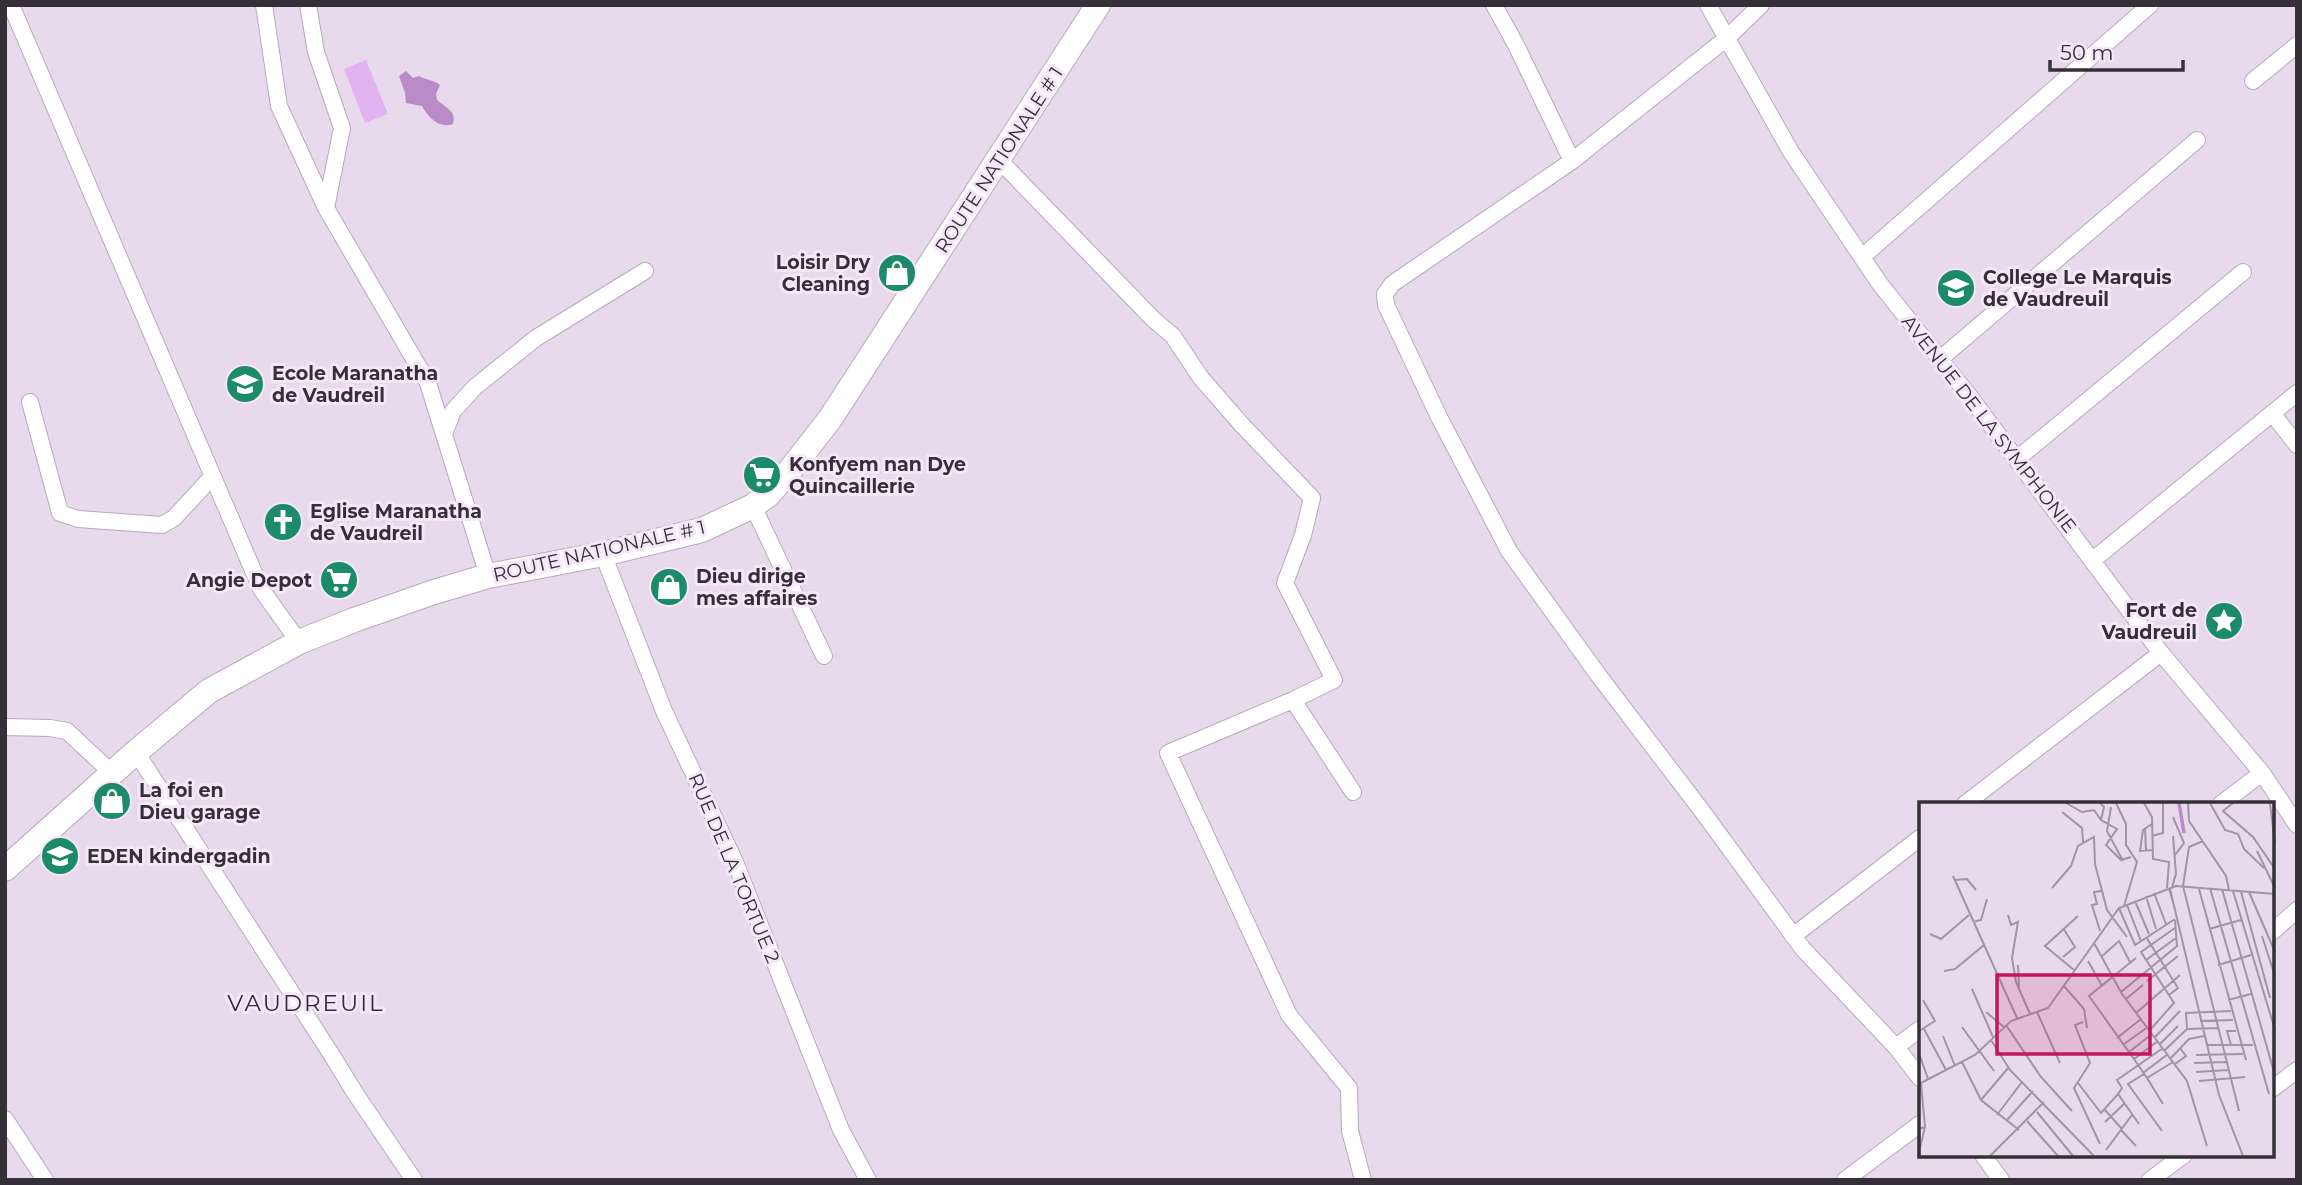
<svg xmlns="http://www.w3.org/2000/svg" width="2302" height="1185" font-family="Montserrat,sans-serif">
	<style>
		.green { fill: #e2b3f1 }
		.water { fill: #b98bc7 }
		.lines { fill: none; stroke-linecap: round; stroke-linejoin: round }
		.minor-casing { stroke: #b8a9bd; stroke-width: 18 }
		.primary-casing { stroke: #b8a9bd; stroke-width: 26 }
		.minor { stroke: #fff; stroke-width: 16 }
		.primary { stroke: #fff; stroke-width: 24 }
		.labels { text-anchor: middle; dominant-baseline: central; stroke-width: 6; stroke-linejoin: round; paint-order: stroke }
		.street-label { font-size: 19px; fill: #352f37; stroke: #f5e6fa }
		.poi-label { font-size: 19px; font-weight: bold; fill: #352f37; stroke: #f5e6fa; text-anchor: start }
		.quarter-label { font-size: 23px; letter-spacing: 2px; fill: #372b3a; stroke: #f5e6fa }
		.inset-river { fill: none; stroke: #b98bc7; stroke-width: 3.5 }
		.inset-road { fill: none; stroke: #a095a4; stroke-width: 2 }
		.view { fill: #c2185b; fill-opacity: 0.15; stroke: #c2185b; stroke-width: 3.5 }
		.inset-edge { fill: none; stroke: #352f37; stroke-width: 3.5 }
	</style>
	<rect width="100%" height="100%" fill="#e8d9ed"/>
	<path class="green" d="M366,60l22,54 -23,9 -21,-54z"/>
	<path class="water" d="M406,71l7,7 6,-2c7,4 15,4 21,9l-4,9 1,6c9,8 20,11 16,24 -14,5 -24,-6 -31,-18l-16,-3 -1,-10 -6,-17z"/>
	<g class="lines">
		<defs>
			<path id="minor" d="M11,5l250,584 38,53
				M264,5l15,101 47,102 102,175 60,193
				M308,5l8,47 26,76 -16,80
				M1494,5l22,40 56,116
				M1708,5l83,147 89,132 90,113 191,256 101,120 35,52
				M1761,5l-34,33 -155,123 -180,123 -7,10 1,11 53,112 70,134 90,125 103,135 101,138 93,98 24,31
				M2253,81l44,-36
				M999,160l154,159 20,17 28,42 41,47 70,73 -9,37 -18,48 49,97 -41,20 60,92
				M1862,257l288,-252
				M1940,359l257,-219
				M30,402l30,111 18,6 84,6 12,-7 37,-40
				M2272,413l25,32
				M444,434l9,-23 22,-24 61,-49 109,-67
				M2017,459l226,-187
				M753,506l71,150
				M603,554l61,157 71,151 106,268 27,50
				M2093,560l204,-167
				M1293,700l-125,53 121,262 60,73 1,43 13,49
				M5,727l45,1 17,3 45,42
				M136,752l197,305 22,36 59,87
				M1965,804l196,-151
				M2221,804l41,-31
				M2272,932l25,-22
				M1793,936l127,-98
				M1896,1047l24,-18
				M2272,1089l25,-19
				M5,1119l40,61
				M1983,1155l18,25
				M1845,1180l75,-56
				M2150,1180l34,-25"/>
			<path id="primary" d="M5,869l131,-117 73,-61 90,-49 55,-22 80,-28 54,-16 115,-22 99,-24 51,-24 15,-11 23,-26 39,-50 268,-414"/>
		</defs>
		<use href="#minor" class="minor-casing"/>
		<use href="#primary" class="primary-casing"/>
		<use href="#minor" class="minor"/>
		<use href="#primary" class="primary"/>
	</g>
	<defs>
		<symbol id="shop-disc" viewBox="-11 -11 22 22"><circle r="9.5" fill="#1b8b6a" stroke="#f5e6fa"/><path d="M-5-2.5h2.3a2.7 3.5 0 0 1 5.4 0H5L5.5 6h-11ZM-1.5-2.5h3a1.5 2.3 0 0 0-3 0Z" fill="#fff"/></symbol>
		<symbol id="school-disc" viewBox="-11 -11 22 22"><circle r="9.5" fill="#1b8b6a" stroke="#f5e6fa"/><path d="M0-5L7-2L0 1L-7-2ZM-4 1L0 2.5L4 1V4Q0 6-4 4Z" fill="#fff"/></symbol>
		<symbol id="supermarket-disc" viewBox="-11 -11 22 22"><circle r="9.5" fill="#1b8b6a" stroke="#f5e6fa"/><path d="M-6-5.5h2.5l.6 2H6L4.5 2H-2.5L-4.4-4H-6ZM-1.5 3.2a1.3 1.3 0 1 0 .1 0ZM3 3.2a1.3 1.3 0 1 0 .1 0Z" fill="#fff"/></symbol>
		<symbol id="church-disc" viewBox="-11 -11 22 22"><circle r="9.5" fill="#1b8b6a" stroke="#f5e6fa"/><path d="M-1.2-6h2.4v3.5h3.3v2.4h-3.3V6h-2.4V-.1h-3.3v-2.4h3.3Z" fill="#fff"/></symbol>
		<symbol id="sight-disc" viewBox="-11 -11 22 22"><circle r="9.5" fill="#1b8b6a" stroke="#f5e6fa"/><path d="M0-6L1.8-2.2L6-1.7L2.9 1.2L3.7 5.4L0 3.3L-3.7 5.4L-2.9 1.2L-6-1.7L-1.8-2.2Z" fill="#fff"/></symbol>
	</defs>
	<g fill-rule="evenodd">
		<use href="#shop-disc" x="875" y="251" width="44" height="44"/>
		<use href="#school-disc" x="1934" y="266" width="44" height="44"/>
		<use href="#school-disc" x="223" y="362" width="44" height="44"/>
		<use href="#supermarket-disc" x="740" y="453" width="44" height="44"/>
		<use href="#church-disc" x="261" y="500" width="44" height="44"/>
		<use href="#supermarket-disc" x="317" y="558" width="44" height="44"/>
		<use href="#shop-disc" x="647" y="565" width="44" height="44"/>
		<use href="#sight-disc" x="2202" y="599" width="44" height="44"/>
		<use href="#shop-disc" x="90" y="779" width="44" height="44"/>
		<use href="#school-disc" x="38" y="834" width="44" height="44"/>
	</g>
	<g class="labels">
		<g class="street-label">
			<text transform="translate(999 160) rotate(-57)">ROUTE NATIONALE # 1</text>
			<text transform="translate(1989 424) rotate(52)">AVENUE DE LA SYMPHONIE</text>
			<text transform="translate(599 551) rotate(-13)">ROUTE NATIONALE # 1</text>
			<text transform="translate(734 868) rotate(67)">RUE DE LA TORTUE 2</text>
		</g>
		<g class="poi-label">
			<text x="870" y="262" text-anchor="end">Loisir Dry<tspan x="870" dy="22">Cleaning</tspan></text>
			<text x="1983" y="277">College Le Marquis<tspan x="1983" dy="22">de Vaudreuil</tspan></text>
			<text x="272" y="373">Ecole Maranatha<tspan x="272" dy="22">de Vaudreil</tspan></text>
			<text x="789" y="464">Konfyem nan Dye<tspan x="789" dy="22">Quincaillerie</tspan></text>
			<text x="310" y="511">Eglise Maranatha<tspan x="310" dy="22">de Vaudreil</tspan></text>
			<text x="696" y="576">Dieu dirige<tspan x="696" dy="22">mes affaires</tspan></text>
			<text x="312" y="580" text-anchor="end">Angie Depot</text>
			<text x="2197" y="610" text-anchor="end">Fort de<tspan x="2197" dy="22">Vaudreuil</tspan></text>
			<text x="139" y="790">La foi en<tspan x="139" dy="22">Dieu garage</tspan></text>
			<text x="87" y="856">EDEN kindergadin</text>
		</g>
		<g class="quarter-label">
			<text x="306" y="1003">VAUDREUIL</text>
		</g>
	</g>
	<g transform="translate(1919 802)">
		<rect width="355" height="355" fill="#e8d9ed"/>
		<path class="inset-river" d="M260,1l5,30"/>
		<path class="inset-road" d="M147,1l16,9 12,-2 7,10M181,1l4,4 -3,13 16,9 -11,16 15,15 10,-3M197,1l10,21v21l11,17 -13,44M225,1l8,14 1,42 16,3 -2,26M269,1l1,18 37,55 3,14M291,1l15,27 13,4 6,15 20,19M314,1l-10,8 30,26 22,32M351,1l5,41M192,5l-4,24 16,30M143,10l20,16 1,14M254,15l11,26 -9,12M233,22l-9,6 -3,21 12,-1M226,26l1,22M233,34l11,-3v-30M284,39l-14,6 -6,39 56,225M338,49l18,37M34,74l64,142M36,78l12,-1 9,11M253,85l4,-13 -3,-38M133,86l19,-22 7,-20 16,-9 1,27 12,46 20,27M250,86l6,21M291,86l59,206M251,87l49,206 24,61M280,87l47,171M303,87l52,183M314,89l42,139M322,90l29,106M330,90l26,60M235,91l12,31M227,94l10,33M216,99l14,33M208,103l14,36M200,106l16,37 40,-26M89,113l3,10 7,-3 -6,36 4,24 14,32M54,120l8,-2 6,-21M144,126l12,19 -12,10M290,127l32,-9M181,129l-8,-26 5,-1 -3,-12 7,-1M11,132l11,5 28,-24M343,134l13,40M227,135l32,51 -9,7M175,141l28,51 65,87 20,65M182,155l18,-16 11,21M217,156l-47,38 45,63 24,-18M227,158l30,-22M169,159l14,25M99,163l1,22M299,163l33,-10M155,168l-29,-24 33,-30M25,169l11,-2 29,-24M228,179l31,-25M145,184l20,23 3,19M53,187l21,48M202,190l56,-46 -2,-26M207,197l17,-14M309,198l23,-6M67,210l18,15M118,210l23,51M217,211l44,-38M281,219l33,-1M164,220l-8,3 15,38 -16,25 26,56M87,223l35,52 31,34M43,225l32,44M5,227l22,41M268,227l-1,-16 45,-2M231,228l24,-27 -33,-51 34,-24M0,229l16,-10 -12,-21M24,234l12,30M236,235l25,-26M198,236l24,-19M72,238l19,30 84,86M205,242l24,-17M241,242l18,-18M288,243h46M312,243l-4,-14h9M246,248l22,-21 31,-1M210,250l23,-18M277,253l47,-1M1,254l8,23M252,256l18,-19 15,-3M215,257l13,19 26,-16M43,260l19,38 38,30M275,261l32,-1M256,262l11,-8 -6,-8M277,270l32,-2M224,271l25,-19M225,272l-16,10 34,47M228,276l16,26M280,279l46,-4M159,281l23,30 17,-19M0,282l56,-29 36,-34 37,-13 71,-100 57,-22 99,8M62,298l28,-33M186,308l17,19M118,310l36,44M78,313l25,-33M87,319l27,-30M108,319l31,35M186,320l20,-19M220,322l-21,-30 4,-6 -5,-8 46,-32M0,327l6,-2 -4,-44M202,328l15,16M187,348l26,-35M0,350l6,-25M71,354l54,-54"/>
		<path class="view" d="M78,173h153v79h-153z"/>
		<rect width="355" height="355" class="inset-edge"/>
	</g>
	<rect width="2302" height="1185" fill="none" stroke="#352f37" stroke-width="14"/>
	<path d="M2050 60v10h133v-10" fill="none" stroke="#352f37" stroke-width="3.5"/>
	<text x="2060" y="60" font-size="21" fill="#352f37" stroke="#f5e6fa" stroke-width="5" paint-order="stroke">50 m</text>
</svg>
